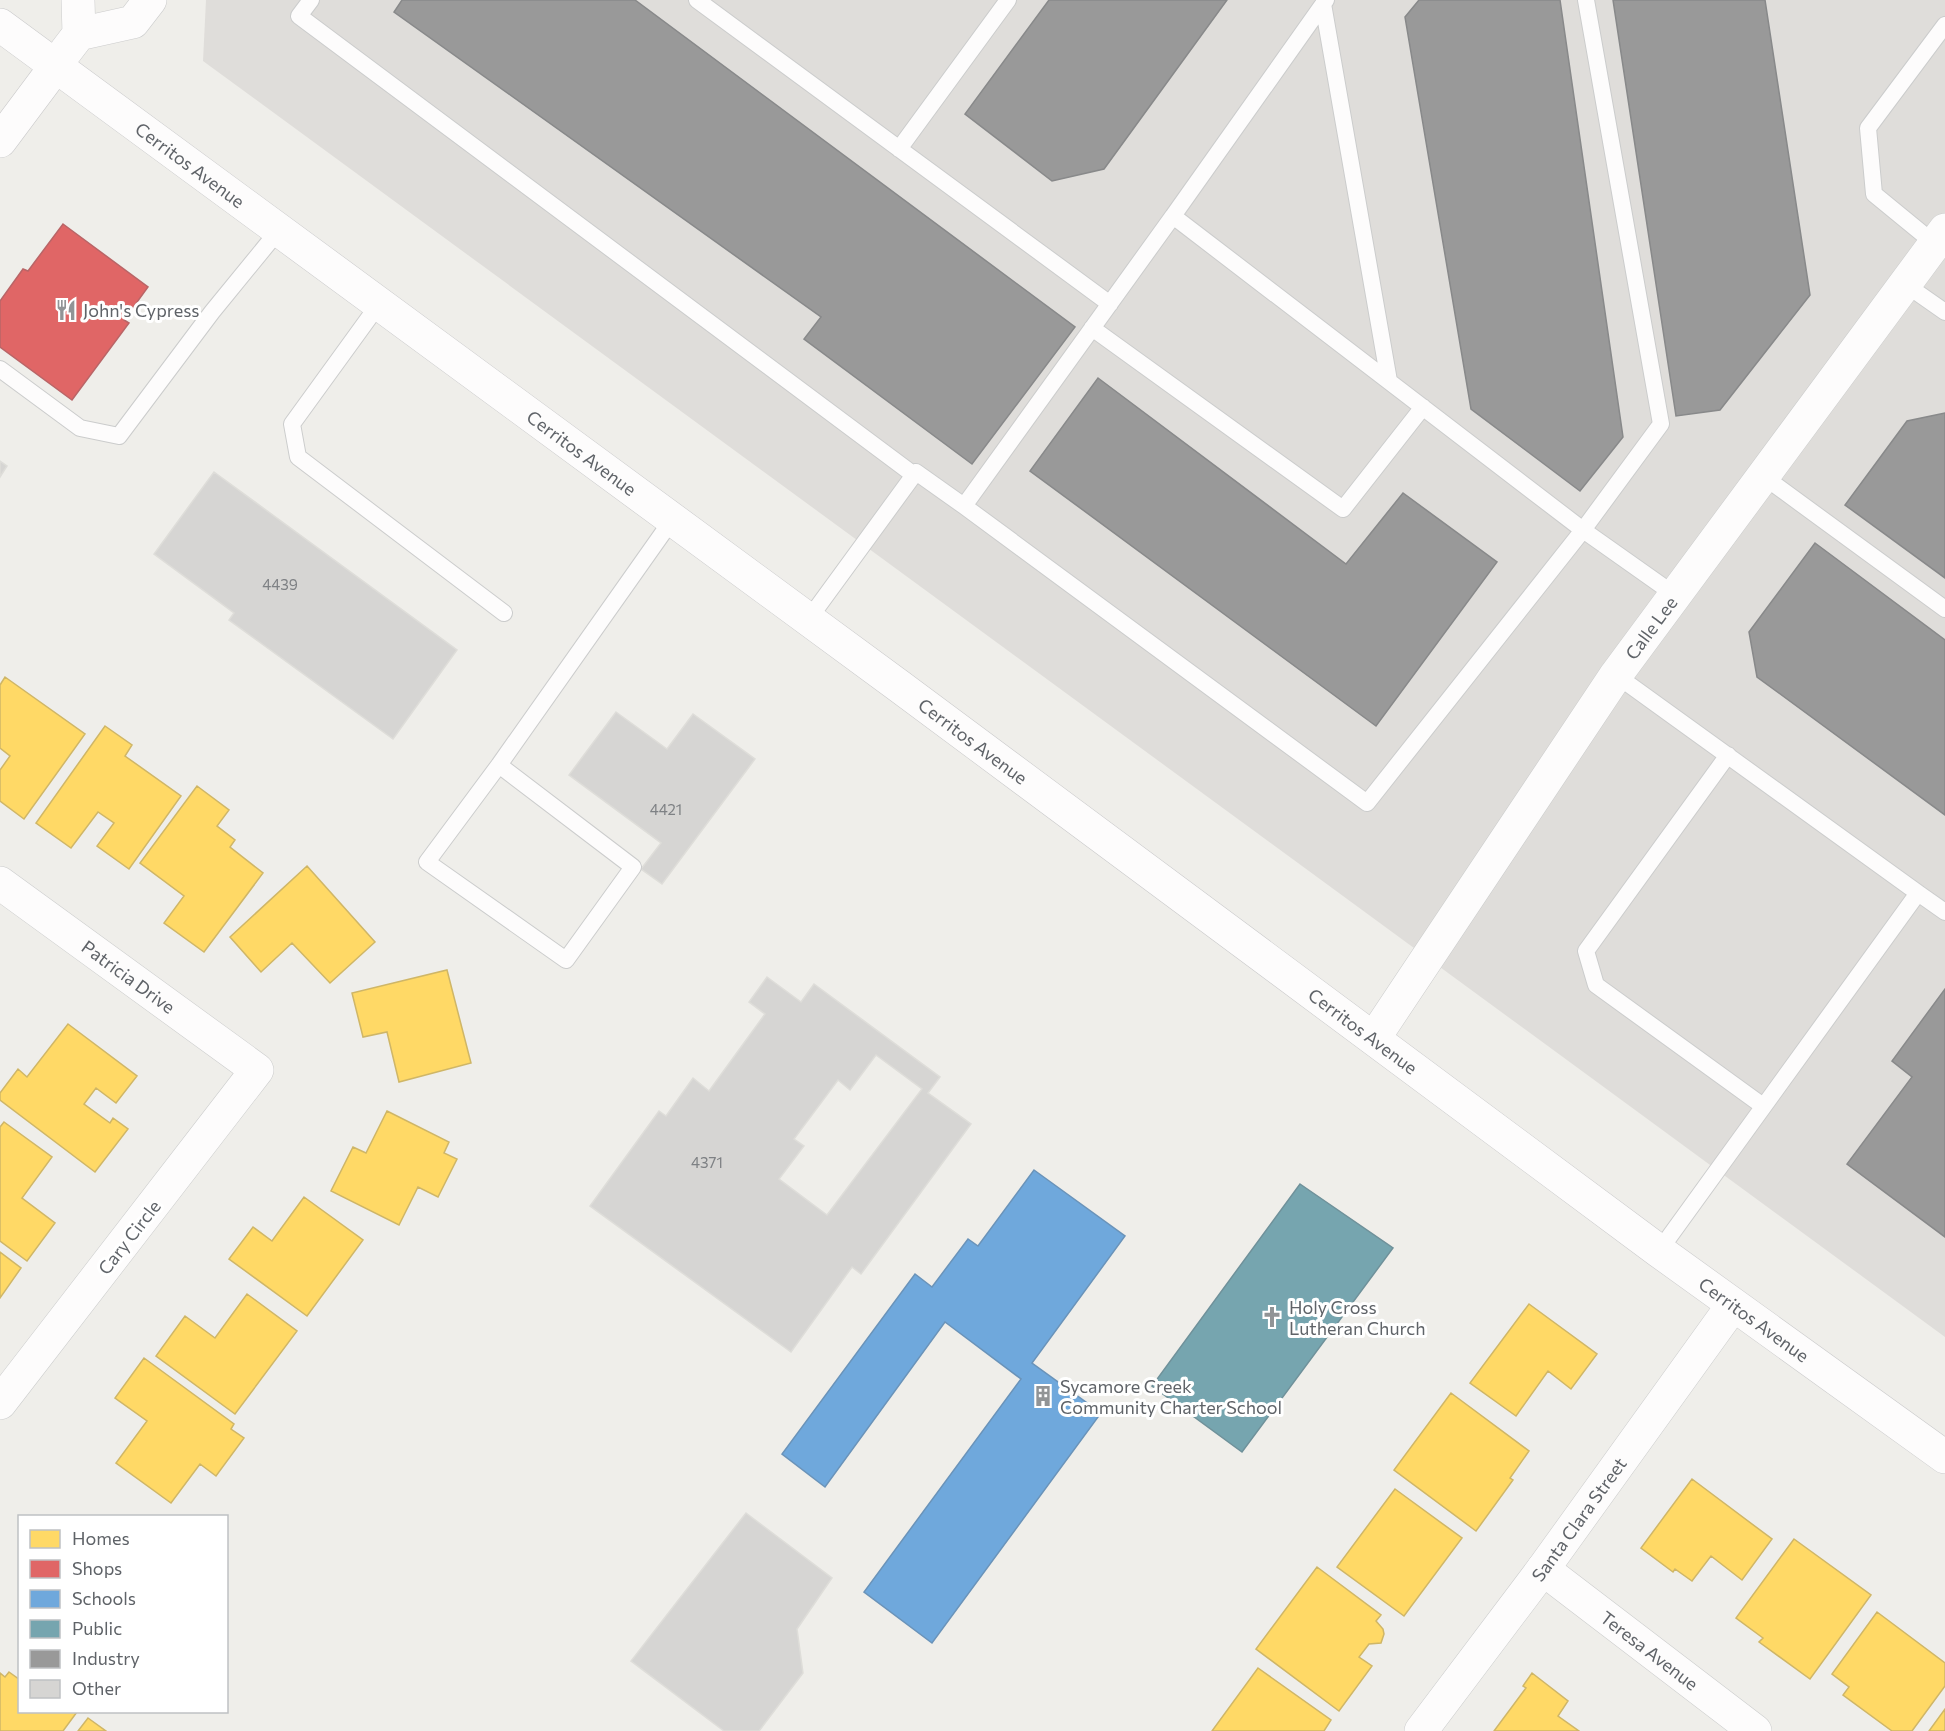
<svg xmlns="http://www.w3.org/2000/svg" width="1945" height="1731" font-family="Commissioner,sans-serif">
	<style>
		.industrial { fill: #dfddda }
		.homes { fill: #ffd966; stroke: #cfb667; stroke-width: 1.5 }
		.shops { fill: #e06666; stroke: #b96567; stroke-width: 1.5 }
		.schools { fill: #6fa8dc; stroke: #6a93b9; stroke-width: 1.5 }
		.public { fill: #76a5af; stroke: #6f919a; stroke-width: 1.5 }
		.industry { fill: #999; stroke: #88898a; stroke-width: 1.5 }
		.building { fill: #d6d5d3; stroke: #deddd9; stroke-width: 1.5; fill-rule: evenodd }
		.lines { fill: none; stroke-linecap: round; stroke-linejoin: round }
		.service-casing { stroke: #cbcccc; stroke-width: 18 }
		.minor-casing { stroke: #cbcccc; stroke-width: 34 }
		.tertiary-casing { stroke: #cbcccc; stroke-width: 34 }
		.secondary-casing { stroke: #cacacb; stroke-width: 34 }
		.service { stroke: #fdfcfc; stroke-width: 16 }
		.minor { stroke: #fdfcfc; stroke-width: 33 }
		.tertiary { stroke: #fdfcfc; stroke-width: 33 }
		.secondary { stroke: #fdfcfc; stroke-width: 33 }
		.labels { text-anchor: middle; dominant-baseline: central; stroke-width: 6; stroke-linejoin: round; paint-order: stroke }
		.number-label { font-size: 15px; fill: #7e8184 }
		.street-label { font-size: 18px; fill: #5f6368; stroke: #fff }
		.poi-label { font-size: 18px; fill: #5f6368; stroke: #fff; text-anchor: start }
	</style>
	<rect width="100%" height="100%" fill="#efeeea"/>
	<path class="industrial" d="M206,0h1739v1337l-1742,-1276z"/>
	<path class="homes" d="M5,677l80,57 -61,85 -24,-18v-31l10,-14 -10,-8v-63z
		M105,726l27,19 -7,11 56,40 -52,73 -32,-23 17,-23 -16,-11 -27,36 -35,-25z
		M197,786l32,24 -12,16 18,14 -5,7 33,26 -59,79 -40,-29 20,-27 -44,-33z
		M307,866l68,76 -45,41 -38,-40 -31,29 -31,-35z
		M447,970l24,93 -72,19 -12,-50 -24,5 -11,-44z
		M68,1024l69,52 -21,27 -20,-15 -12,16 26,19 3,-5 15,11 -33,43 -95,-72v-7l18,-24 9,8z
		M387,1111l62,31 -5,11 13,6 -19,38 -20,-10 -19,38 -68,-34 22,-44 13,6z
		M4,1122l48,35 -30,41 33,25 -28,38 -27,-20v-114z
		M304,1197l59,43 -56,76 -78,-57 24,-32 19,14z
		M0,1252l21,16 -21,30z
		M247,1294l50,37 -62,83 -79,-58 29,-40 30,22z
		M1529,1304l68,50 -26,35 -23,-18 -32,45 -46,-33z
		M144,1358l90,66 -3,5 13,9 -28,38 -16,-12 -29,39 -55,-40 31,-42 -32,-23z
		M1451,1393l78,58 -19,27 3,2 -37,51 -82,-61z
		M1692,1479l80,60 -30,41 -31,-24 -19,25 -17,-12 -2,3 -32,-24z
		M1395,1489l67,49 -58,78 -67,-49z
		M1794,1539l77,56 -61,84 -51,-37 4,-4 -27,-20z
		M1317,1567l64,48 -5,6 7,8 1,5 -3,9 -12,1 -10,13 13,9 -33,45 -83,-62z
		M1877,1612l68,51v23l-33,45h-20l-49,-36 6,-8 -17,-13z
		M1258,1668l73,52 -7,11h-112z
		M9,1672l11,8v32h57l-14,19h-63v-58l5,4z
		M1532,1673l36,28 -10,15 21,15h-85l32,-43 -3,-2z
		M1945,1709v22h-16z
		M88,1718l18,13h-28z"/>
	<path class="shops" d="M63,224l85,63 -24,33 5,3 -57,77 -72,-53v-46l23,-32 5,2z"/>
	<path class="schools" d="M1034,1170l91,66 -93,127 69,50 -169,230 -68,-51 157,-213 -76,-57 -120,165 -43,-33 133,-180 17,13 36,-48 10,7z"/>
	<path class="public" d="M1300,1184l93,64 -151,204 -90,-66z"/>
	<path class="industry" d="M402,0h233l440,327 -103,137 -168,-125 17,-22 -427,-305z
		M1049,0h178l-123,169 -52,12 -87,-67z
		M1419,0h141l63,437 -43,54 -109,-82 -66,-392z
		M1613,0h152l45,295 -90,115 -44,6z
		M1098,378l248,186 57,-71 94,69 -121,164 -346,-255z
		M1945,413v165l-100,-73 62,-84z
		M1815,543l130,97v175l-188,-138 -8,-45z
		M1945,989v248l-98,-73 65,-87 -20,-16z"/>
	<path class="building" d="M0,461l7,5 -7,11z
		M214,472l243,178 -64,89 -164,-119 5,-7 -80,-59z
		M616,712l51,37 26,-35 62,45 -93,125 -21,-15 20,-26 -92,-68z
		M767,977l34,25 13,-18 126,93 -12,16 43,31 -110,150 -9,-7 -61,85 -201,-146 69,-95 7,5 27,-38 16,13 56,-77 -16,-12zM876,1055l46,34 -95,126 -48,-36 25,-33 -10,-7 44,-59 12,10z
		M746,1513l86,65 -35,51 6,44 -44,58h-35l-93,-70z"/>
	<g class="lines">
		<defs>
			<path id="service" d="M311,0l-12,16 615,459
				M697,0l413,304
				M1586,0l75,424 -78,106 92,65
				M1323,4l66,377
				M899,149l109,-149
				M1935,244l-61,-50 -6,-66 77,-103
				M1905,284l40,28
				M379,304l-87,120 6,33 206,156
				M1092,328l251,181 80,-102
				M0,369l80,59 39,8 93,-124 67,-82
				M1763,476l182,133
				M964,506l209,-290
				M808,620l108,-148 48,34 403,297 216,-273 -410,-314 153,-216
				M1616,675l302,218 -259,358
				M1728,755l-142,196 10,34 167,121
				M499,765l134,102 -67,93 -139,-98 72,-97 173,-245
				M1918,893l27,19"/>
			<g id="minor">
				<path id="s1" d="M0,883l257,187 -257,333"/>
				<path id="s2" d="M1374,1038l242,-363 329,-445"/>
				<path id="s3" d="M1543,1569l212,162"/>
				<path id="s4" d="M1421,1731l122,-162 190,-264"/>
			</g>
			<path id="tertiary" d="M79,34l54,-12 17,-22
				M66,51l13,-17 -1,-34"/>
			<g id="secondary">
				<path id="s5" d="M0,25l899,661 760,565 286,206"/>
				<path d="M0,141l56,-75"/>
			</g>
		</defs>
		<use href="#service" class="service-casing"/>
		<use href="#minor" class="minor-casing"/>
		<use href="#tertiary" class="tertiary-casing"/>
		<use href="#secondary" class="secondary-casing"/>
		<use href="#service" class="service"/>
		<use href="#minor" class="minor"/>
		<use href="#tertiary" class="tertiary"/>
		<use href="#secondary" class="secondary"/>
	</g>
	<defs>
		<symbol id="restaurant-bare" viewBox="-9 -9 18 18"><path d="M-5-6h1v4h1v-4h1v4h1v-4h1v5L-1.5 .5V6h-2V.5L-5-1ZM5-6V6H3V1.5H1.5Q1.5-4 5-6Z" fill="#919496" stroke="#fff" stroke-width="2.5" paint-order="stroke"/></symbol>
		<symbol id="church-bare" viewBox="-9 -9 18 18"><path d="M-1.2-6h2.4v3.5h3.3v2.4h-3.3V6h-2.4V-.1h-3.3v-2.4h3.3Z" fill="#919496" stroke="#fff" stroke-width="2.5" paint-order="stroke"/></symbol>
		<symbol id="building-bare" viewBox="-9 -9 18 18"><path d="M-4-6H4V6H1V3H-1V6H-4ZM-2.5-4.3h1.7v1.8h-1.7ZM.8-4.3h1.7v1.8H.8ZM-2.5-1h1.7V.8h-1.7ZM.8-1h1.7V.8H.8Z" fill="#919496" stroke="#fff" stroke-width="2.5" paint-order="stroke"/></symbol>
	</defs>
	<g fill-rule="evenodd">
		<use href="#restaurant-bare" x="51" y="295" width="30" height="30"/>
		<use href="#church-bare" x="1257" y="1302" width="30" height="30"/>
		<use href="#building-bare" x="1028" y="1381" width="30" height="30"/>
	</g>
	<g class="labels">
		<g class="number-label">
			<text x="280" y="584">4439</text>
			<text x="666" y="809">4421</text>
			<text x="707" y="1162">4371</text>
		</g>
		<g class="street-label">
			<text stroke="none"><textPath href="#s5" startOffset="236">Cerritos Avenue</textPath></text>
			<text stroke="none"><textPath href="#s5" startOffset="722">Cerritos Avenue</textPath></text>
			<text stroke="none"><textPath href="#s2" startOffset="495">Calle Lee</textPath></text>
			<text stroke="none"><textPath href="#s5" startOffset="1208">Cerritos Avenue</textPath></text>
			<text stroke="none"><textPath href="#s1" startOffset="159">Patricia Drive</textPath></text>
			<text stroke="none"><textPath href="#s5" startOffset="1694">Cerritos Avenue</textPath></text>
			<text transform="translate(129 1237) rotate(-52)">Cary Circle</text>
			<text stroke="none"><textPath href="#s5" startOffset="2180">Cerritos Avenue</textPath></text>
			<text stroke="none"><textPath href="#s4" startOffset="264">Santa Clara Street</textPath></text>
			<text stroke="none"><textPath href="#s3" startOffset="134">Teresa Avenue</textPath></text>
		</g>
		<g class="poi-label">
			<text x="83" y="310">John's Cypress</text>
			<text x="1289" y="1307">Holy Cross<tspan x="1289" dy="21">Lutheran Church</tspan></text>
			<text x="1060" y="1386">Sycamore Creek<tspan x="1060" dy="21">Community Charter School</tspan></text>
		</g>
	</g>
	<rect x="18" y="1515" width="210" height="198" fill="#ffffff" stroke="#bfc1c3" stroke-width="1.5"/>
	<rect x="30" y="1530" width="30" height="18" fill="#ffd966" stroke="#bfc1c3" stroke-width="1.5"/>
	<text x="72" y="1545" font-size="18" fill="#5f6368">Homes</text>
	<rect x="30" y="1560" width="30" height="18" fill="#e06666" stroke="#bfc1c3" stroke-width="1.5"/>
	<text x="72" y="1575" font-size="18" fill="#5f6368">Shops</text>
	<rect x="30" y="1590" width="30" height="18" fill="#6fa8dc" stroke="#bfc1c3" stroke-width="1.5"/>
	<text x="72" y="1605" font-size="18" fill="#5f6368">Schools</text>
	<rect x="30" y="1620" width="30" height="18" fill="#76a5af" stroke="#bfc1c3" stroke-width="1.5"/>
	<text x="72" y="1635" font-size="18" fill="#5f6368">Public</text>
	<rect x="30" y="1650" width="30" height="18" fill="#999999" stroke="#bfc1c3" stroke-width="1.5"/>
	<text x="72" y="1665" font-size="18" fill="#5f6368">Industry</text>
	<rect x="30" y="1680" width="30" height="18" fill="#d6d5d3" stroke="#bfc1c3" stroke-width="1.5"/>
	<text x="72" y="1695" font-size="18" fill="#5f6368">Other</text>
</svg>
